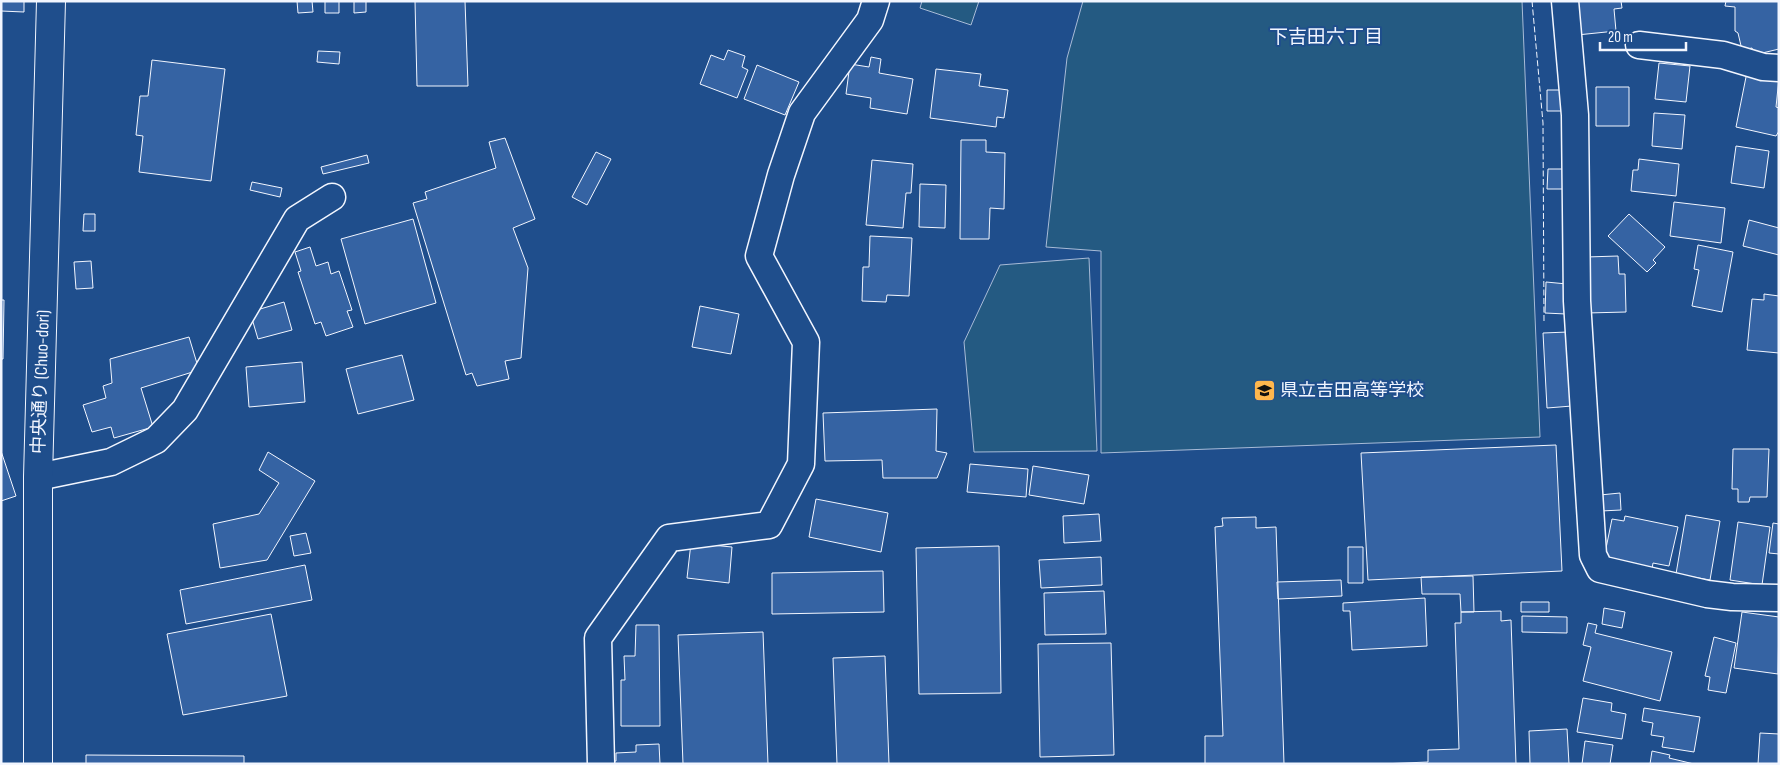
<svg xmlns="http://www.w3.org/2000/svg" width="1780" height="765" font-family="'Sofia Sans Condensed','Noto Sans JP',sans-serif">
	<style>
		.green { fill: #245a82; stroke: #a8bbd7 }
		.building { fill: #3563a3; stroke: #f2f6ff }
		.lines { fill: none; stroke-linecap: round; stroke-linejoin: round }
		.street-casing { stroke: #f2f6ff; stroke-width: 29 }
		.secondary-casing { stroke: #f2f6ff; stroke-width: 30 }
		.street { stroke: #1f4e8c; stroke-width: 26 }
		.secondary { stroke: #1f4e8c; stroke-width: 28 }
		.fence { stroke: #f2f6ff; stroke-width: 1; stroke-dasharray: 6 2.5; stroke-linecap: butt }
		.labels { text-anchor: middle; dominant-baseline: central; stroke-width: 4; stroke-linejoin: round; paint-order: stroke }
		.street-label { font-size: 18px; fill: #f2f6ff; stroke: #1f4e8c }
		.poi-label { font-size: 18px; fill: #f2f6ff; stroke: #1f4e8c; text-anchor: start }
		.neighbourhood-label { font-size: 19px; fill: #f2f6ff; stroke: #1f4e8c }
	</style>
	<rect width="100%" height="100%" fill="#1f4e8c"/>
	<path class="green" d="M922,1h57l-8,24 -51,-17z
		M1083,1h439l18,436 -439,16v-202l-55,-4 21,-189z
		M1089,258l8,193 -123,1 -10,-110 36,-77z"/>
	<path class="building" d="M1,1h23v11l-23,-1z
		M297,1h15l1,11 -15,1z
		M325,1h14v12h-14z
		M354,1h12v11l-12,1z
		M415,1h50l3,85h-51z
		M1574,1h47l1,7 -8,1 2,22 -39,4z
		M1726,1h53v48l-25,6 -2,-7 -10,2 -4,-17 -3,-2v-24l-10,-1z
		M728,50l17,6 -3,11 6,3 -11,28 -37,-14 11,-29 13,5z
		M318,51l22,1 -1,12 -22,-2z
		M871,57l10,2 -2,14 34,6 -6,35 -37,-6 1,-10 -25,-4 4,-30 19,3z
		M152,60l73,9 -14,112 -72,-9 4,-36 -7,-1 4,-39h8z
		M1659,63l31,3 -4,36 -31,-3z
		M757,65l42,17 -14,33 -41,-16z
		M936,69l45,5 -2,12 29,4 -4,28 -7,-1 -1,10 -66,-9z
		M1747,72l32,6 -3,29 3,1v23l-3,5 -40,-9z
		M1596,87h33v39h-33z
		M1547,90h15v21h-15z
		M1654,113l31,2 -3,34 -30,-3z
		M505,138l30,81 -22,9 15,40 -7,90 -16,3 4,18 -32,7 -5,-13 -6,2 -53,-172 14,-4 -2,-7 71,-24 -7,-26z
		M961,140h25v12l19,1 -1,56 -14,-1 -1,31h-29z
		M1736,146l33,5 -5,37 -33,-5z
		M596,152l15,7 -24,46 -15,-8z
		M367,155l2,8 -46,11 -2,-7z
		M1639,159l40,5 -3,32 -45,-5 2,-21h5z
		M872,160l41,4 -2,29h-5l-3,35 -37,-3z
		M1548,169h16v20h-17z
		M252,182l30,6 -2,9 -30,-7z
		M920,184l26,1 -1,43 -26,-1z
		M1674,202l51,6 -4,35 -51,-7z
		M84,214h11v17h-12z
		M1629,214l36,33 -12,13 3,3 -9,9 -39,-36z
		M413,219l23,84 -71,21 -24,-85z
		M1749,220l30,8v27l-36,-9z
		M870,236l42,2 -3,58 -22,-1 -1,7 -24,-1 1,-34h6z
		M1698,245l35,7 -11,60 -30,-6 7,-36 -5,-1z
		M310,247l6,19 12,-4 3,12 8,-3 13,39 -5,1 6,16 -27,9 -5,-14 -6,2 -17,-52 3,-1 -6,-19z
		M1618,256l1,18h6l1,38 -39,1 -1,-56z
		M91,261l2,27 -17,1 -2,-27z
		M1546,282l21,2 -1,30 -21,-1z
		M1764,294l15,2v57l-32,-3 5,-51 12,1z
		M1,300h3l-1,59h-2z
		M284,302l8,28 -34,9 -8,-27z
		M700,306l39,8 -8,40 -39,-7z
		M1568,332l4,74 -25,2 -4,-75z
		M189,337l10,33 -58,18 12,39 -39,11 -3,-11 -19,5 -9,-27 23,-7 -3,-12 9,-3 -2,-24z
		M402,355l12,45 -56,14 -12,-45z
		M302,362l3,40 -56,5 -3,-40z
		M937,409l-1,42 11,2 -10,25h-54l-1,-18 -57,1 -2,-48z
		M1556,445l6,126 -194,9 -7,-127z
		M1733,449h36l-2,48h-17l-1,5h-11v-13h-6z
		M1,451l15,45 -15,5z
		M268,452l47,29 -48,79 -47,8 -7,-44 46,-10 20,-31 -20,-13z
		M970,464l58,5 -2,28 -59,-5z
		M1033,466l56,9 -5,29 -55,-9z
		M1620,493l1,17 -20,1 -1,-16z
		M816,499l72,14 -7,39 -72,-15z
		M1099,514l2,27 -37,2 -1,-27z
		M1686,515l34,6 -10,59 -34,-6z
		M1625,516l53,11 -9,39 -16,-3 -1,6 -48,-11 8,-39 12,2z
		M1256,517v11l20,-1 8,237h-79v-28h18l-8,-209 8,-1 -1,-8z
		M1738,522l32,5 -8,58 -32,-5z
		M1773,523l6,1v30l-10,-1z
		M306,533l5,20 -17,3 -4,-20z
		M691,543l41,4 -3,36 -42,-5z
		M999,546l2,147 -82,1 -3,-146z
		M1348,547h15v36h-15z
		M1101,557l1,28 -61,3 -2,-28z
		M305,565l7,35 -126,24 -6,-34z
		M883,571l1,41 -112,2v-41z
		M1473,576l1,36h-13l-1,-18h-38l-1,-17z
		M1341,580l1,16 -64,3 -1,-17z
		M1104,591l2,43 -61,1 -1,-42z
		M1425,598l2,48 -75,4 -2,-39h-7v-8z
		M1521,602h28v10h-28z
		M1604,608l21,4 -3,16 -20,-4z
		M1501,611v10l10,-1 5,144h-135l47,-2v-12l31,-1 -4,-126h6v-11z
		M1742,612l37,5 -1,57 -44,-6z
		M271,614l16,82 -104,19 -16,-81z
		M1522,616l45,1v16l-45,-1z
		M1588,623l9,2 -2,8 77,19 -12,49 -77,-20 8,-34 -8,-2z
		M636,625h23l1,101h-39v-46h4l-1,-24h11z
		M763,632l5,132h-85l-5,-129z
		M1714,637l22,6 -10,50 -18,-3 2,-13 -5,-1z
		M1111,643l3,112 -74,2 -2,-113z
		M885,656l4,108h-52l-4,-106z
		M1583,698l29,5 -1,8 15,3 -4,25 -45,-7z
		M1644,708l56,9 -6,35 -32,-5 2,-10 -13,-2 2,-12 -11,-2z
		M1567,729l2,35h-39l-1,-33z
		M1760,733l19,1v30h-21z
		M1585,741l28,4 -3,19h-28z
		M659,744l1,20h-50v-3h6v-8l20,-1v-7z
		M1652,751l18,4 -1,3 25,6h-44z
		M86,755l158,1v8h-158z"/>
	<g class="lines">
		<defs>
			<path id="street" d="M1565,1l10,114 2,186 16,254 7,14 107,25 25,3 47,1
				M1639,45l84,10 40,12 16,1
				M38,477l73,-15 45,-22 29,-30 112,-191 35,-22
				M601,764l-3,-126 71,-100 100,-13 32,-61 5,-122 -47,-86 22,-81 21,-62 68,-93 6,-19"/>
			<path id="secondary" d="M38,764v-287l13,-476"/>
		</defs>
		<use href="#street" class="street-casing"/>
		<use href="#secondary" class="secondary-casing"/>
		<use href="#street" class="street"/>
		<use href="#secondary" class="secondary"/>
		<path class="fence" d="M1532,1l11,122 1,199"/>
	</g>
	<defs>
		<symbol id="school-square" viewBox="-11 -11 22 22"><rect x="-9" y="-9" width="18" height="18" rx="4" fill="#ffb74d" stroke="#1f4e8c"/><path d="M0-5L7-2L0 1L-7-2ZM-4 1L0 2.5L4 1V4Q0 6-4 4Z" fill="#111"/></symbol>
	</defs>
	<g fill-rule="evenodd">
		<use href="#school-square" x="1252" y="378" width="25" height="25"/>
	</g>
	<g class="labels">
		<g class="street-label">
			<text transform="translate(41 382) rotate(-88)">中央通り (Chuo-dori)</text>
		</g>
		<g class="poi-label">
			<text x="1280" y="390">県立吉田高等学校</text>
		</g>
		<g class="neighbourhood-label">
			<text x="1326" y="37">下吉田六丁目</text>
		</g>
	</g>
	<rect width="1780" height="765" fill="none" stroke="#f2f6ff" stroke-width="5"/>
	<path d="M1600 42v8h86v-8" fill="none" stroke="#f2f6ff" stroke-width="2.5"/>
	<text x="1608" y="42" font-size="15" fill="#f2f6ff" stroke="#1f4e8c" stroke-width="4" paint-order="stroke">20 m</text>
</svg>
